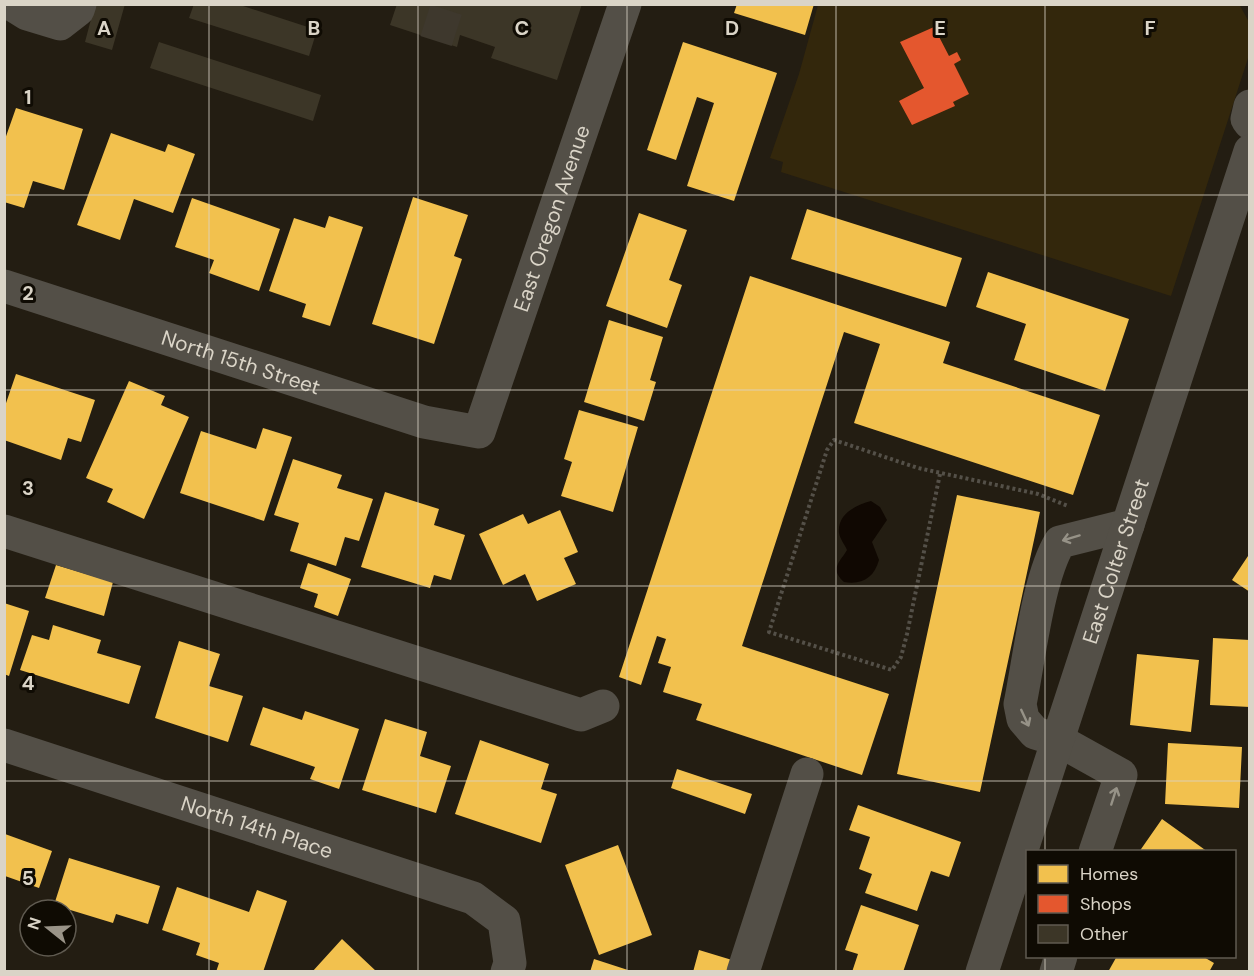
<svg xmlns="http://www.w3.org/2000/svg" width="1254" height="976" font-family="'DM Sans',sans-serif">
	<style>
		.built { fill: #33270c }
		.water { fill: #100802 }
		.homes { fill: #f2c14e }
		.shops { fill: #e4572e }
		.building { fill: #3c3627 }
		.lines { fill: none; stroke-linecap: round; stroke-linejoin: round }
		.minor-tunnel { stroke: #3e382d; stroke-width: 33; stroke-dasharray: 33 16; stroke-linecap: butt }
		.path { stroke: #545048; stroke-width: 4; stroke-dasharray: 3 3; stroke-linecap: butt }
		.minor { stroke: #534f47; stroke-width: 33 }
		.oneway { stroke: #969287 }
		.grid { fill: none; stroke: #dad4c7; stroke-width: 1.5; stroke-opacity: 0.55 }
		.labels { text-anchor: middle; dominant-baseline: central; stroke-width: 6; stroke-linejoin: round; paint-order: stroke }
		.street-label { font-size: 21px; fill: #dad4c7; stroke: #0f0b03 }
		.grid-label { font-size: 20px; text-anchor: middle; font-weight: bold; fill: #dad4c7; stroke: #0f0b03; stroke-width: 6; stroke-linejoin: round; paint-order: stroke }
	</style>
	<rect width="100%" height="100%" fill="#231d12"/>
	<path class="built" d="M1239,4l10,18v33l-78,241 -390,-124 2,-10 -13,-4 29,-84 19,-69z"/>
	<path class="water" d="M871,501l9,6 7,13 -15,22 7,18c-5,18 -17,25 -35,22 -15,-13 -4,-20 3,-32 -2,-5 -7,-11 -8,-17 -2,-19 17,-28 32,-32z"/>
	<path class="homes" d="M737,4h77l-9,31 -71,-22z
		M683,42l94,31 -43,128 -47,-15 27,-83 -17,-6 -21,63 -29,-10z
		M16,108l67,21 -19,61 -31,-9 -9,27 -20,-6v-60z
		M111,133l54,19 3,-8 27,10 -22,59 -39,-14 -14,41 -43,-15z
		M413,197l55,18 -14,41 8,3 -28,85 -62,-20z
		M192,198l88,31 -21,62 -50,-18 5,-13 -39,-13z
		M807,209l155,49 -16,49 -155,-48z
		M639,213l48,17 -18,50 13,5 -15,43 -61,-22z
		M329,216l34,11 -33,99 -28,-9 4,-13 -37,-13 25,-73 31,10z
		M988,272l141,47 -24,72 -91,-31 12,-36 -50,-17z
		M750,276l200,66 -7,21 157,52 -27,80 -219,-72 26,-79 -36,-12 -102,314 147,48 -27,81 -166,-55 6,-16 -39,-12 8,-25 -13,-4 8,-24 -9,-3 -16,49 -22,-8z
		M609,320l54,17 -13,43 6,2 -12,39 -60,-19z
		M16,374l79,26 -14,42 -13,-4 -7,22 -57,-20v-31z
		M129,381l36,15 -4,9 28,12 -45,102 -37,-17 6,-13 -27,-11z
		M579,410l59,17 -25,85 -52,-16 11,-34 -8,-3z
		M263,428l29,9 -28,84 -84,-28 21,-62 55,18z
		M293,459l49,16 -5,13 36,11 -14,42 -14,-4 -9,29 -46,-15 9,-28 -25,-8z
		M385,492l54,17 -5,16 31,10 -14,45 -17,-5 -4,13 -69,-21z
		M957,495l83,17 -60,280 -83,-18z
		M560,510l18,42 -14,6 12,26 -39,17 -12,-27 -22,11 -24,-51 44,-20 5,10z
		M1250,553v39l-18,-12z
		M308,563l43,16 -13,37 -24,-9 4,-13 -18,-6z
		M56,565l57,17 -9,34 -59,-18z
		M4,603l25,8 -20,65 -5,-2z
		M53,625l48,15 -4,13 44,13 -12,38 -109,-34 12,-35 17,5z
		M1213,638l37,2v67l-40,-2z
		M179,641l41,13 -11,32 34,10 -15,46 -73,-24z
		M1137,654l62,6 -8,72 -61,-7z
		M263,707l39,13 3,-9 54,18 -20,60 -29,-10 5,-12 -65,-22z
		M385,719l42,13 -7,24 31,10 -15,47 -74,-23z
		M480,740l69,24 -8,25 16,5 -16,49 -86,-29z
		M1168,743l74,4 -3,61 -74,-4z
		M677,769l75,25 -7,20 -74,-26z
		M858,805l103,37 -12,35 -18,-6 -14,40 -52,-18 7,-19 -13,-5 11,-32 -21,-7z
		M1162,819l46,33h-69z
		M5,834l47,17 -13,37 -34,-12z
		M618,845l34,90 -53,20 -34,-90z
		M69,858l91,28 -12,38 -32,-10 -3,9 -59,-18z
		M177,887l72,25 8,-22 30,11 -24,71h-47l3,-9 -23,-8 4,-12 -38,-13z
		M861,905l58,20 -16,47h-51l6,-18 -13,-4z
		M342,939l35,33h-65z
		M699,950l33,10 -3,12h-36z
		M1117,956h85l12,7 -5,9h-101z
		M594,959l37,12v1h-41z"/>
	<path class="shops" d="M934,27l15,29 8,-4 4,8 -7,4 15,30 -16,8 2,4 -43,19 -13,-24 25,-13 -24,-46z"/>
	<path class="building" d="M95,4h30l-13,46 -27,-8z
		M194,4h43l80,26 -8,26 -120,-38z
		M397,4h185l-25,76 -66,-22 4,-11 -35,-12 -3,12 -67,-22z
		M159,42l162,53 -8,26 -163,-53z"/>
	<g class="lines">
		<path class="minor-tunnel" d="M436,41l12,-37"/>
		<path class="path" d="M940,474l-33,160 -6,23 -9,13 -123,-38 58,-182 7,-10 84,28 120,26 30,12"/>
		<g class="minor">
			<path d="M11,4l16,10 33,10 18,-14 2,-6"/>
			<path d="M1250,106l-3,13 3,4"/>
			<path id="s1" d="M4,286l420,136 55,10 146,-428"/>
			<path d="M4,531l577,184 22,-9"/>
			<path id="s2" d="M4,745l469,153 31,23 6,42 -3,9"/>
			<path d="M1095,852l26,-77 -63,-35 -23,-7 -12,-14 -3,-15c9,-43 18,-127 40,-162l68,-17"/>
			<path d="M743,972l64,-198"/>
			<path id="s3" d="M982,972l268,-821"/>
			<path d="M1056,972l5,-16"/>
		</g>
	</g>
	<defs><path id="oneway-shaft" d="M-6 0H5M1.5-3L5.5 0L1.5 3" fill="none" stroke-width="1.6" stroke-linecap="round" stroke-linejoin="round" transform="scale(1.5)"/></defs>
	<g class="oneway">
		<use href="#oneway-shaft" transform="translate(1071 538) rotate(163)"/>
		<use href="#oneway-shaft" transform="translate(1025 718) rotate(65)"/>
		<use href="#oneway-shaft" transform="translate(1114 796) rotate(-72)"/>
	</g>
	<path class="grid" d="M209,4v968M418,4v968M627,4v968M836,4v968M1045,4v848M4,195h1246M4,390h1246M4,586h1246M4,781h1246M1045,956v16"/>
	<g class="labels">
		<g class="street-label">
			<text stroke="none"><textPath href="#s1" startOffset="723">East Oregon Avenue</textPath></text>
			<text stroke="none"><textPath href="#s1" startOffset="249">North 15th Street</textPath></text>
			<text stroke="none"><textPath href="#s3" startOffset="432">East Colter Street</textPath></text>
			<text stroke="none"><textPath href="#s2" startOffset="266">North 14th Place</textPath></text>
		</g>
	</g>
	<g class="grid-label">
		<text x="104" y="35">A</text>
		<text x="314" y="35">B</text>
		<text x="522" y="35">C</text>
		<text x="732" y="35">D</text>
		<text x="940" y="35">E</text>
		<text x="1150" y="35">F</text>
		<text x="28" y="104">1</text>
		<text x="28" y="300">2</text>
		<text x="28" y="495">3</text>
		<text x="28" y="690">4</text>
		<text x="28" y="885">5</text>
	</g>
	<rect width="1254" height="976" fill="none" stroke="#dad4c7" stroke-width="12"/>
	<rect x="1026" y="850" width="210" height="108" fill="#0f0b03" stroke="#605b51" stroke-width="1.5"/>
	<rect x="1038" y="865" width="30" height="18" fill="#f2c14e" stroke="#605b51" stroke-width="1.5"/>
	<text x="1080" y="880" font-size="18" fill="#dad4c7">Homes</text>
	<rect x="1038" y="895" width="30" height="18" fill="#e4572e" stroke="#605b51" stroke-width="1.5"/>
	<text x="1080" y="910" font-size="18" fill="#dad4c7">Shops</text>
	<rect x="1038" y="925" width="30" height="18" fill="#3c3627" stroke="#605b51" stroke-width="1.5"/>
	<text x="1080" y="940" font-size="18" fill="#dad4c7">Other</text>
	<g transform="translate(48 928) rotate(288)"><circle r="28" fill="#0f0b03" stroke="#605b51" stroke-width="1.5"/>
	<path d="M0-4.5L10 22L0 15L-10 22Z" fill="#9a9488"/>
	<text y="-9" font-size="16" font-weight="bold" text-anchor="middle" fill="#dad4c7">N</text>
	</g>
</svg>
